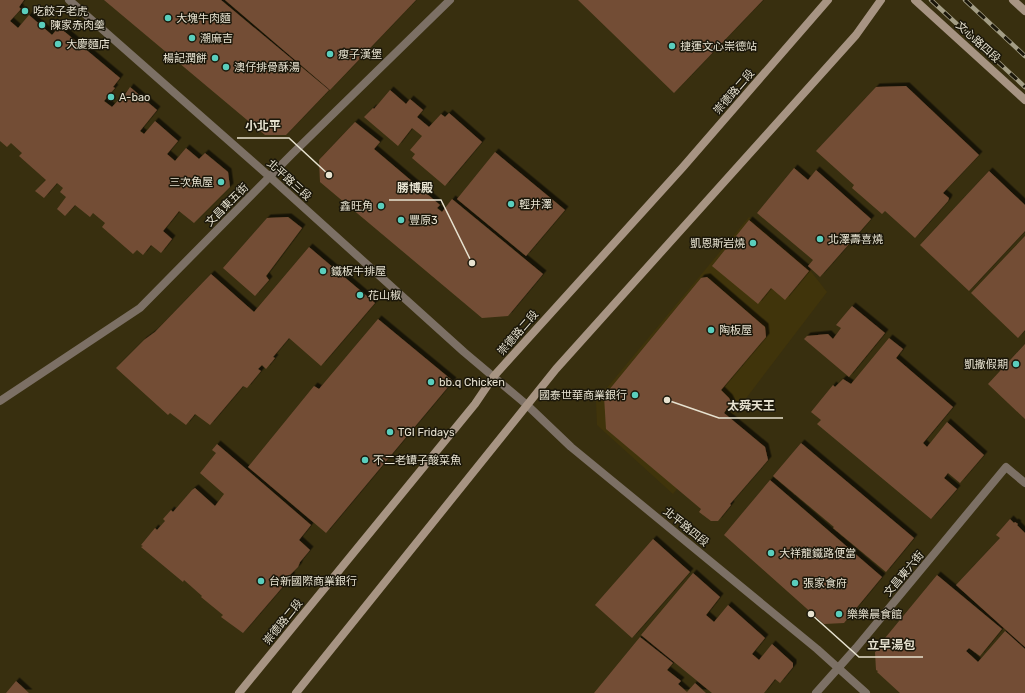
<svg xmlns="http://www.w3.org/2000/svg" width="1025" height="693" font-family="Rubik,'Noto Sans TC',sans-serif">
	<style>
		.built { fill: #40340b }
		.building { fill: #734e35; filter: url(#shadow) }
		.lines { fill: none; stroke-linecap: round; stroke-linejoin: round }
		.street { stroke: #7c7065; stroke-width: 8 }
		.secondary { stroke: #a79483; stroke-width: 8 }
		.rail-casing { stroke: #a39d85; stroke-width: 4.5 }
		.rail { stroke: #1b170a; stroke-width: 3; stroke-dasharray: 9; stroke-linecap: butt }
		.poi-dot { fill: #5acebd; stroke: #1b170a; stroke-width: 1.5 }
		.labels { text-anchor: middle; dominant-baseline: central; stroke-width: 3; stroke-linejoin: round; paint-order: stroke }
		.poi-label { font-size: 11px; fill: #e7e2d0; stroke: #1b170a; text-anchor: start }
		.street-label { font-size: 11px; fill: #e7e2d0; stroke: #1b170a }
		.leader { fill: none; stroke: #e7e2d0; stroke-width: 1.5 }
		.callout-dot { fill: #e7e2d0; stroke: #1b170a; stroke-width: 1.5 }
		.callout-label { font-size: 12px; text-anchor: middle; font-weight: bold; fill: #e7e2d0; stroke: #1b170a; stroke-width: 3; stroke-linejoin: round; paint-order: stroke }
	</style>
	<defs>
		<filter id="shadow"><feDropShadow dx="3.5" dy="-3.5" stdDeviation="0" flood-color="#0009"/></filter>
	</defs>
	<rect width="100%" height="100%" fill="#382f0f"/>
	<path class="built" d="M749,217l60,52 18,23 -154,202 -76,-69 -1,-24z"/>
	<path class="building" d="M0,0h24l-5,7 2,2 -11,12 8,7 11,-13 23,20 7,-8 61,51 -7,9 2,1 -11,13 8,6 11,-12 1,1 6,-9 27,23 -17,21 4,3 11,-13 23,20 -11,13 8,7 11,-13 13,11 6,-6 23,19 2,15 -36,36 -15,-12 -7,9 -9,11 9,8 -11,14 -10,-8 -8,10 -6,-5 -4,4 -31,-27 3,-4 -12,-10 -3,4 -15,-12 -10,11 -8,-7 9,-12 -6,-5 3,-4 -6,-5 -13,15 -9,-7 11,-11 -27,-24 3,-3 -11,-10 -4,4 -7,-6z
		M104,0h117l108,90 -43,45h-21z
		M225,0h191l-86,90z
		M578,0h185l-89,93z
		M906,86l73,69 -36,38 6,5 -1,3 -33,37 -30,-27 -3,3 -30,-26 2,-3 -38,-34 60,-64z
		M390,90l16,14 4,-5 13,11 -6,7 12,10 12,-13 4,3 4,-4 33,29 -37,44 -33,-28 3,-4 -5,-4 12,-14 -10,-8 -14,18 -34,-29 9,-9 1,1z
		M355,122l25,20 -6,7 66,56 -3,3 5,4 10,-13 91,75 -35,42 -26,2 -162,-136 -1,-22z
		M495,152l70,58 -39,46 -69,-57z
		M794,168l14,12 8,-10 55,49 -51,58 -12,-11 5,-6 -56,-47z
		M989,171l36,34v26l-56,60 -49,-46z
		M288,217l14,11 -36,48 3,4 -14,16 -32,-28 44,-50z
		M749,220l60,51 -24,29 -14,-12 -13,16 -46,-38z
		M1025,236v94l-7,8 -47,-45z
		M309,247l66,56 -54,63 -32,-28 -16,19 2,1 -9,11 -4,-4 -4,4 3,2 -14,17 -4,-2 -33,39 -15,-11 -9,11 -16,-12 -2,2 -52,-47 28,-28 11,-8 56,-58 43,38z
		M707,277l58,50 1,10 -45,53 8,8 2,4 -1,2 -6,9 41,34 3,13 -38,44 1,1 -13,16h-7l-12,-9 2,-3 -95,-80 -2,-33 97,-118z
		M852,306l33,27 -36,44 -45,-38 3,-3 21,-2 5,5 8,-11 -5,-3z
		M378,319l75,62 -127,152 -78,-66 66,-81 5,3z
		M889,338l14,11 -7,9 57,49 -30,36 4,4 20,-25 37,33 -24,28 -12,-10 -4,5 13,11 -26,30 -114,-95 4,-4 -10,-8 22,-27 2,2 8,-8 8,5z
		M1025,344v75l-37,-35z
		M801,443l113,95 -28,34 -53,-44 1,-1 -61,-51z
		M217,444l94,81 -12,15 11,10 -10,12 -2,5 -8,8 2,1 -49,57 -22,-16 2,-2 -22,-18 1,-1 -18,-16 -1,2 -42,-35 2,-1 -2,-1 14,-17 2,2 8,-9 -2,-2 8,-9 2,2 19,-22 3,-2 20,18 9,-12 -24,-21 16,-20 -4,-3z
		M770,480l112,97 -38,46 -20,1 -100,-89z
		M1010,519l4,4 1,-1 3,2 -1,1 8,8v114l-69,-62 44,-47 -4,-3z
		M653,539l37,33 -58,66 -37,-33z
		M693,573l27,24 -14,18 8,7 14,-17 37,33 -13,16 7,6 13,-16 21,19v4l-13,16 -5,-4 -11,14h-52l-71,-58z
		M937,575l65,54 -22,27 -11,-8 -3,3 12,11 27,-31 20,18v44h-125l-23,-21 1,-1 -2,-1 -1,-18 3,-2 -2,-1z
		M640,637l33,26 -6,7 14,11 -3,3 9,8 8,-9 11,10h-112z
		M16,681l13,12h-23z"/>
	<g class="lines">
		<path class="street" d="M69,0l201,177 194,175 63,53 44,42 246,202 49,44
			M0,401l140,-93 152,-154 158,-154
			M816,693l40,-45 150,-181 19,16"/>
		<path class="secondary" d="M915,0l110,100
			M1013,0l12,11
			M239,693l236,-289 19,-28 189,-209 145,-167
			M296,693l260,-324 300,-334 25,-35"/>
		<defs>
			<path id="rail" d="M931,0l94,87
				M965,0l60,56"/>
		</defs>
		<use href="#rail" class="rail-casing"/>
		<use href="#rail" class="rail"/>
	</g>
	<g class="poi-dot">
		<circle cx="25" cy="11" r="4"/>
		<circle cx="168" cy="18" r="4"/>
		<circle cx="42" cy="25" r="4"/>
		<circle cx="192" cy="38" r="4"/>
		<circle cx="58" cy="44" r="4"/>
		<circle cx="672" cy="46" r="4"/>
		<circle cx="330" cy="54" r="4"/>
		<circle cx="215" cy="58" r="4"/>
		<circle cx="226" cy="67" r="4"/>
		<circle cx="111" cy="97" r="4"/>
		<circle cx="221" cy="182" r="4"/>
		<circle cx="511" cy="204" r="4"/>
		<circle cx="381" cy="206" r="4"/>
		<circle cx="401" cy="220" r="4"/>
		<circle cx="820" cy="239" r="4"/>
		<circle cx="753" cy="243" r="4"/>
		<circle cx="323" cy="271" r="4"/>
		<circle cx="360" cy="295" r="4"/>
		<circle cx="711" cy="330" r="4"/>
		<circle cx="1016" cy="364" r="4"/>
		<circle cx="431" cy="382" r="4"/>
		<circle cx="635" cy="395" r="4"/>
		<circle cx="390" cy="432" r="4"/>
		<circle cx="365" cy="460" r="4"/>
		<circle cx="771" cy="553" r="4"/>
		<circle cx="261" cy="581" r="4"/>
		<circle cx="795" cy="583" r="4"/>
		<circle cx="839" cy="614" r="4"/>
	</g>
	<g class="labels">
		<g class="poi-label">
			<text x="33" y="11">吃餃子老虎</text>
			<text x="176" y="18">大塊牛肉麵</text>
			<text x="50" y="25">陳家赤肉羹</text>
			<text x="200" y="38">潮麻吉</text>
			<text x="66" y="44">大慶麵店</text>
			<text x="680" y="46">捷運文心崇德站</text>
			<text x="338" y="54">瘦子漢堡</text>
			<text x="207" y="58" text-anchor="end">楊記潤餅</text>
			<text x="234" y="67">澳仔排骨酥湯</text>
			<text x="119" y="97">A-bao</text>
			<text x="213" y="182" text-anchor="end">三次魚屋</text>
			<text x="519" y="204">輕井澤</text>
			<text x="373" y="206" text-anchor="end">鑫旺角</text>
			<text x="409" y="220">豐原3</text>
			<text x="828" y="239">北澤壽喜燒</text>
			<text x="745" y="243" text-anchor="end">凱恩斯岩燒</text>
			<text x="331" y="271">鐵板牛排屋</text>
			<text x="368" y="295">花山椒</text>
			<text x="719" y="330">陶板屋</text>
			<text x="1008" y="364" text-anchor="end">凱撒假期</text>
			<text x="439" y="382">bb.q Chicken</text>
			<text x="627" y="395" text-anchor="end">國泰世華商業銀行</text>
			<text x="398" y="432">TGI Fridays</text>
			<text x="373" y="460">不二老罈子酸菜魚</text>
			<text x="779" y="553">大祥龍鐵路便當</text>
			<text x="269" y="581">台新國際商業銀行</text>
			<text x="803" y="583">張家食府</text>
			<text x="847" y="614">樂樂晨食館</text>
		</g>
		<g class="street-label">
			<text transform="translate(978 42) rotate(42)">文心路四段</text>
			<text transform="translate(734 92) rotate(-49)">崇德路二段</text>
			<text transform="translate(289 180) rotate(42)">北平路三段</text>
			<text transform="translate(227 205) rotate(-45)">文昌東五街</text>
			<text transform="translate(518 333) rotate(-49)">崇德路二段</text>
			<text transform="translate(686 527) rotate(39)">北平路四段</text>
			<text transform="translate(904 574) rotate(-50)">文昌東六街</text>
			<text transform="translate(283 622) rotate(-51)">崇德路二段</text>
		</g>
	</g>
	<path class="leader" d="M329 175L289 138H237M472 263L441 200H389M667 400L719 418H783M811 614L859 657H923"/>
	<g class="callout-dot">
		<circle cx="329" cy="175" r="4"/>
		<circle cx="472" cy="263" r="4"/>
		<circle cx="667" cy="400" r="4"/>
		<circle cx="811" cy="614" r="4"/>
	</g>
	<g class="callout-label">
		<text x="263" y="130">小北平</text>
		<text x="415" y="192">勝博殿</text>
		<text x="751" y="410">太舜天王</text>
		<text x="891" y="649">立早湯包</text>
	</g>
</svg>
